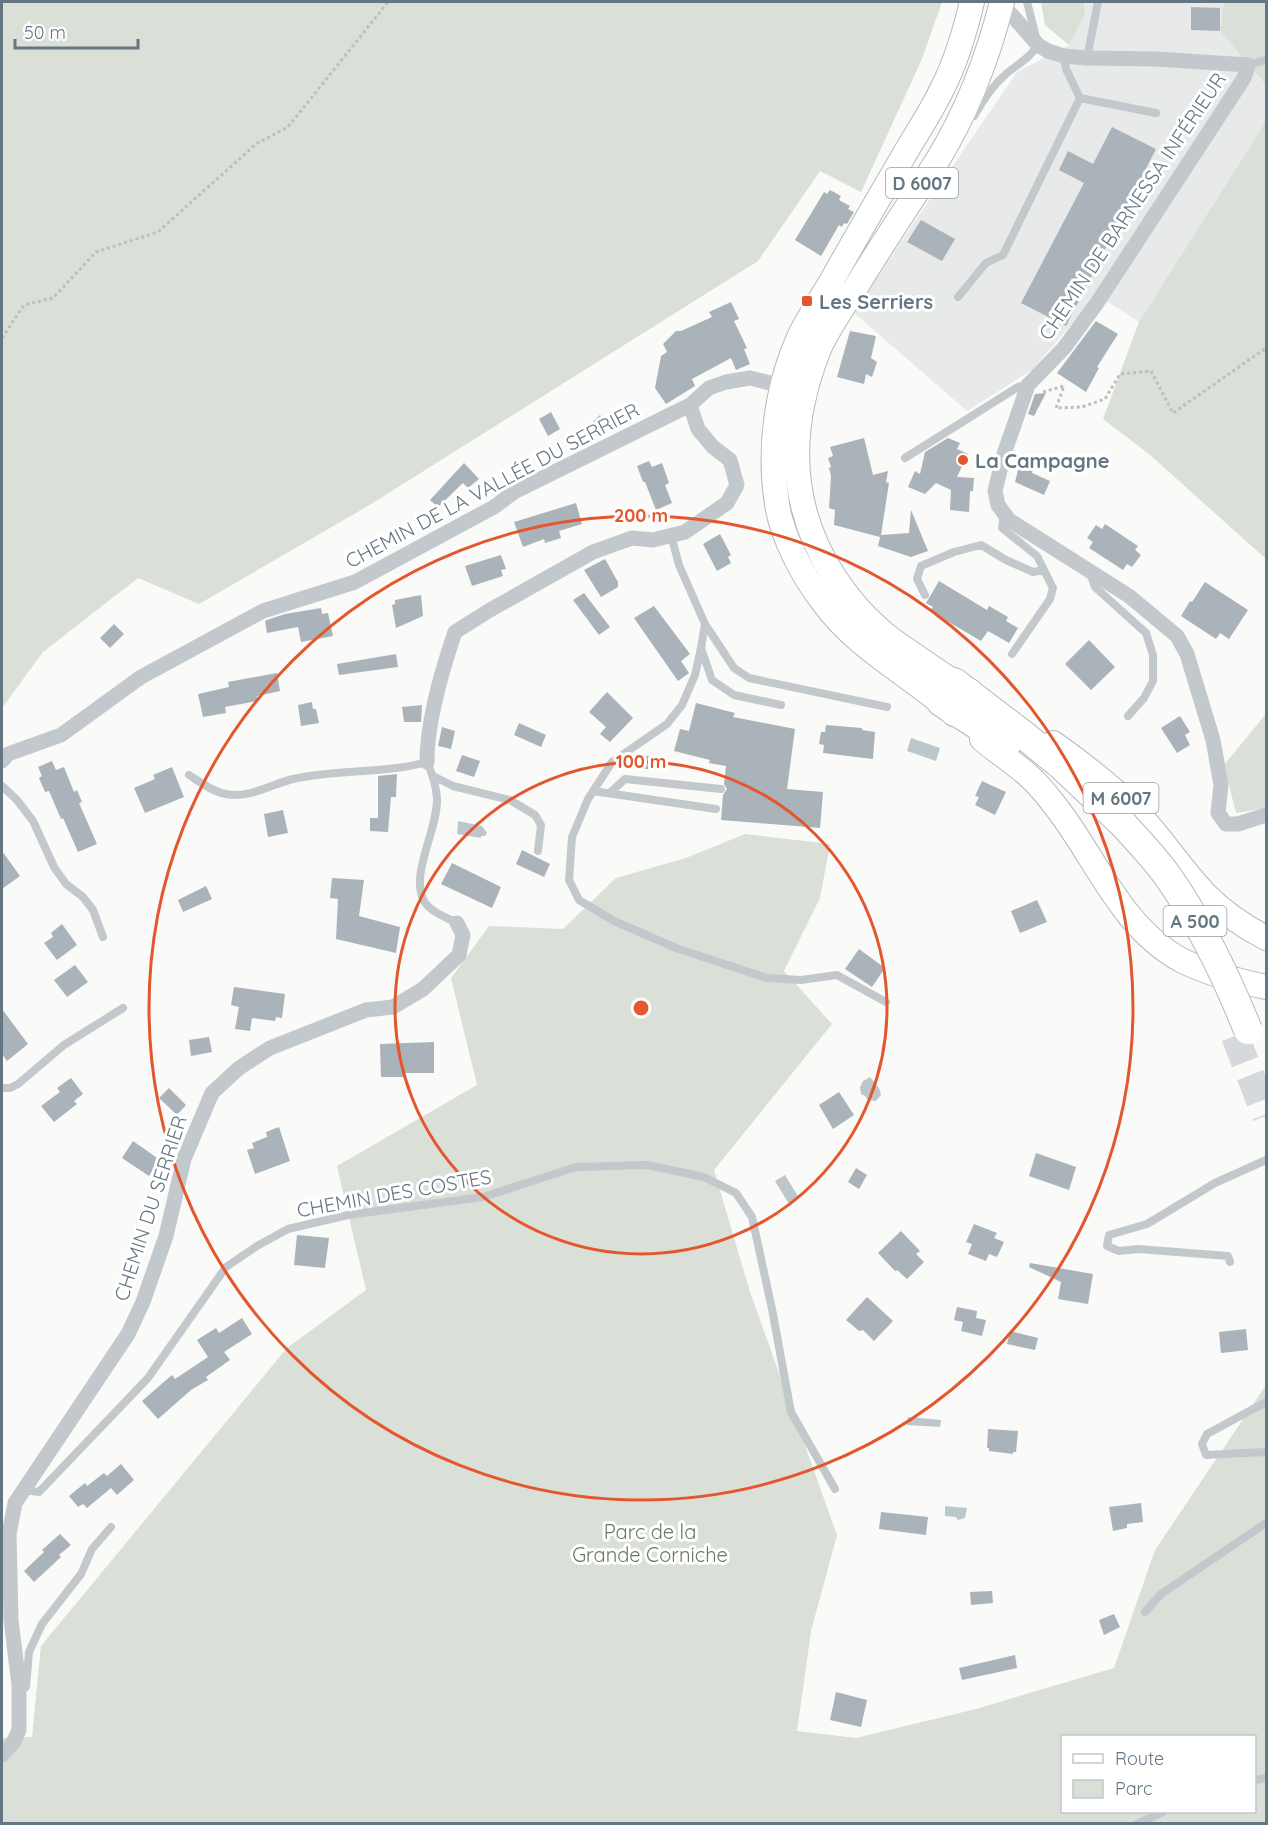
<svg xmlns="http://www.w3.org/2000/svg" width="1268" height="1825" font-family="Quicksand,sans-serif">
	<style>
		.built { fill: #e8e9e9 }
		.green { fill: #dadfd7; fill-rule: evenodd }
		.water { fill: #bbc7cb }
		.building { fill: #aab3b9 }
		.lines { fill: none; stroke-linecap: round; stroke-linejoin: round }
		.motorway-tunnel { stroke: #d5d9db; stroke-width: 28; stroke-dasharray: 28 14; stroke-linecap: butt }
		.primary-casing { stroke: #b5babe; stroke-width: 26 }
		.motorway-casing { stroke: #b4b9bd; stroke-width: 30 }
		.path { stroke: #bbbfc2; stroke-width: 3; stroke-dasharray: 3 3; stroke-linecap: butt }
		.service { stroke: #c3c8cc; stroke-width: 8 }
		.minor { stroke: #c3c8cc; stroke-width: 15 }
		.primary { stroke: #fff; stroke-width: 24 }
		.motorway { stroke: #fff; stroke-width: 28 }
		.motorway-bridge-casing { stroke: #b4b9bd; stroke-width: 30; stroke-linecap: butt }
		.motorway-bridge { stroke: #fff; stroke-width: 28 }
		.ring { fill: none; stroke: #e4572e; stroke-width: 3 }
		.poi-dot { fill: #e4572e; stroke: #fff; stroke-width: 2 }
		.labels { text-anchor: middle; dominant-baseline: central; stroke-width: 6; stroke-linejoin: round; paint-order: stroke }
		.shield { fill: #fff; stroke: #939fa8; stroke-width: 1.5 }
		.shield-label { font-size: 18px; font-weight: bold; fill: #657683 }
		.street-label { font-size: 20px; fill: #657683; stroke: #fff }
		.poi-label { font-size: 20px; font-weight: bold; fill: #657683; stroke: #fff; text-anchor: start }
		.park-label { font-size: 20px; fill: #687a64; stroke: #fff }
		.centre { fill: #e4572e; stroke: #fff; stroke-width: 3 }
		.ring-label { font-size: 18px; text-anchor: middle; font-weight: bold; fill: #e4572e; stroke: #fff; stroke-width: 6; stroke-linejoin: round; paint-order: stroke }
	</style>
	<rect width="100%" height="100%" fill="#fafaf8"/>
	<path class="built" d="M1084,2h140l-4,29 46,54v36l-127,201 -42,-27 -65,75 -65,41 -114,-99 164,-240 52,-27 16,-31z"/>
	<path class="green" d="M2,2h940l-20,57 -61,133 -41,-21 -62,90 -390,245 -169,98 -61,-26 -95,74 -41,56z
		M1041,2h43l1,12 -16,31 -24,-20z
		M1224,2h42v83l-46,-54z
		M1266,121v438l-117,-105 -46,-35 36,-97z
		M1266,714v94l-30,5 -12,-48z
		M745,834l85,10 -10,54 -36,73 48,53 -118,146 36,122 87,243 -26,96 -14,100 59,7 120,-29 138,-41 41,-118 111,-165v438h-1264v-85l30,-1 9,-91 246,-298 79,-58 -29,-124 140,-81 -26,-107 38,-52 74,3 53,-51 70,-20zM1062,1736h192v76h-192z"/>
	<path class="water" d="M911,738l29,10 -4,13 -29,-10z
		M458,821l24,5 5,7 -2,3h-4v2l-24,-4z
		M870,1077l9,11 2,7 -5,6 -8,-1 -3,-4 -4,-2 -1,-7 3,-6z
		M785,1175l14,23 -10,6 -14,-23z
		M908,1417l33,3 -1,7 -33,-2z
		M945,1506l22,2 -2,10 -7,2 -2,-3 -11,-1z"/>
	<path class="building" d="M1191,7l29,1v23l-29,-1z
		M1112,127l44,22 -90,177 -45,-23 63,-120 -25,-13 9,-19 25,13z
		M830,190l11,6 -2,4 11,6 -2,3 6,3 -7,12 -3,-1 -2,4 -3,-2 -18,31 -26,-16 29,-48 3,2z
		M921,220l34,19 -13,22 -35,-19z
		M731,302l8,17 -5,2 13,27 -3,1 6,15 -14,6 -5,-12 -39,21 3,7 -29,18 -11,-16 6,-32 6,-4 -4,-8 13,-13h5l31,-14 -3,-5z
		M1096,321l22,13 -21,33 2,1 -13,24 -29,-19z
		M850,331l26,5 -5,22 6,4 -5,15 -6,-3 -2,10 -27,-7z
		M1046,393l-12,23 -6,-2 7,-20z
		M551,412l9,17 -12,7 -9,-17z
		M600,415l8,11 -10,7 -8,-9z
		M864,438l9,37 15,-4 -2,11 3,1 -8,52 28,-2 2,-23 17,41 -17,6 -33,-11 2,-9 -46,-12 1,-15 -6,-2 2,-32 -2,-8 2,-1 -3,-9 5,-2 -3,-9z
		M948,438l12,5 -3,6 11,5 -11,23 17,1 -1,13h-3l-1,21 -19,-2 1,-20 -15,-7 -11,11 -17,-7 7,-16 5,3 5,-22z
		M1021,458l14,3 -3,12 18,8 -6,14 -29,-13z
		M525,459l9,12 -15,8 -7,-10z
		M649,461l3,6 10,-4 7,20 -4,2 7,18 -16,7 -11,-28h-2l-6,-16z
		M464,463l15,16 -11,9 -5,-5 -25,24 -8,-7z
		M576,503l6,21 -23,7 2,7 -16,5 -1,-4 -21,8 -9,-25z
		M1105,524l33,22 -3,4 6,5 -9,12 -5,-3 -4,6 -34,-22 4,-6 -6,-4 9,-13 6,4z
		M720,534l11,21 -3,2 3,6 -14,8 -14,-27z
		M501,555l5,14 -5,1 2,6 -31,10 -7,-20z
		M605,559l13,23v5l-17,10 -17,-27z
		M939,581l48,29 2,-4 19,11 -2,4 12,7 -9,15 -21,-12 -7,10 -51,-30 3,-4 -7,-4z
		M1205,582l43,28 -19,29 -9,-6 -4,6 -35,-23 9,-15 2,1z
		M584,593l26,34 -11,8 -26,-35z
		M421,595l2,21 -27,12 -4,-23 3,-1v-4z
		M654,606l36,48 -9,7 8,12 -11,8 -44,-63z
		M321,608l1,6 6,-1 5,23 -32,6 -3,-15 -31,6 -2,-12 2,-1 18,-6z
		M114,624l10,10 -14,14 -10,-10z
		M1089,640l26,27 -24,23 -26,-26z
		M396,654l2,13 -59,8 -2,-11z
		M277,673l3,18 -23,5 1,5 -33,6 1,6 -23,4 -5,-23 31,-7 -1,-5z
		M607,692l26,26 -23,24 -10,-8 6,-7 -17,-15z
		M312,702l1,7h3l3,14 -18,3 -3,-21z
		M696,703l39,10 -2,4 62,12 -8,60 36,3 -3,36 -99,-8 2,-25 4,-6 -3,-5 2,-18 -17,-3 1,-3 -36,-9 6,-22 9,2z
		M422,705l-1,17h-17l-2,-15z
		M1180,716l10,16 -5,3 5,10 -13,8 -16,-25z
		M519,723l27,12 -5,12 -27,-12z
		M826,725l36,3v2l13,2 -2,27 -50,-6 1,-8 -5,-1 2,-12h4z
		M442,727l13,4 -4,18 -13,-3z
		M462,755l18,6 -6,16 -18,-6z
		M633,756h20v13h-20z
		M52,761l4,9 8,-3 10,25 3,-2 5,12 -3,1 18,41 -19,8 -15,-34 -2,1 -12,-28 -4,1 -6,-14 3,-2 -4,-9z
		M172,767l12,30 -39,16 -11,-25 21,-9 -2,-4z
		M397,774l-1,23h-5l-3,35 -18,-1v-13h8v-42z
		M982,781l24,11 -11,23 -20,-10 4,-8 -4,-1z
		M283,810l5,23 -20,4 -4,-23z
		M522,850l28,14 -6,13 -28,-13z
		M2,851l18,25 -18,13z
		M452,863l49,24 -9,21 -51,-24z
		M332,878l32,2 -5,36 41,11 -4,26 -60,-14 2,-40 -8,-1z
		M206,886l6,13 -29,13 -5,-12z
		M1037,900l10,22 -27,11 -9,-22z
		M62,924l15,21 -20,15 -13,-17 9,-6 -2,-4z
		M859,949l26,19 -13,19 -27,-18z
		M75,965l13,17 -21,15 -13,-17z
		M234,987l51,7 -3,24 -6,-1 -1,4 -23,-3 -2,13 -15,-2 4,-22 -8,-2z
		M2,1009l26,35 -21,17 -5,-7z
		M209,1037l3,15 -21,4 -2,-16z
		M434,1042v31h-29l1,4h-25l-1,-33z
		M71,1078l12,16 -9,7 3,3 -23,18 -13,-16 19,-14 -3,-4z
		M169,1088l17,17 -9,10 -18,-17z
		M839,1092l15,23 -21,14 -14,-24z
		M279,1127l11,34 -35,13 -8,-24 7,-2 -2,-5 15,-6 -1,-5z
		M133,1141l27,19 -11,16 -27,-18z
		M1036,1153l40,14 -7,23 -40,-14z
		M856,1168l11,7 -8,14 -11,-7z
		M974,1224l23,9 -3,5 10,4 -7,15 -8,-3 -3,7 -18,-7 4,-10 -6,-2z
		M901,1231l19,20 -4,3 8,8 -17,17 -10,-9 -2,1 -17,-18z
		M297,1235l32,3 -4,30 -31,-3z
		M1030,1263l63,11 -5,30 -30,-5 3,-17 -32,-15z
		M867,1297l26,24 -19,20 -11,-11 -4,1 -13,-11z
		M957,1307l20,4 -1,7 10,2 -4,16 -21,-5 2,-9 -9,-2z
		M242,1318l10,16 -28,18 6,8 -24,17 2,3 -17,10 -33,29 -16,-18 30,-26 3,4 33,-22 -11,-17 19,-12 3,5z
		M1246,1329l2,21 -27,3 -2,-21z
		M1010,1331l28,7 -3,12 -28,-6z
		M988,1429l30,2 -2,21h-3v2l-24,-3v-3h-2z
		M121,1464l13,16 -17,15 -6,-7 -24,20 -4,-4 -5,3 -9,-11 16,-13 2,3 17,-13 3,3z
		M1141,1503l2,19 -16,2v4l-14,3 -4,-24z
		M881,1512l47,5 -2,18 -47,-6z
		M60,1534l11,11 -12,10 2,2 -27,25 -10,-11 20,-19 -2,-2z
		M992,1591l1,12 -22,2 -1,-13z
		M1114,1614l6,13 -16,8 -5,-15z
		M1015,1655l2,13 -55,12 -3,-12z
		M836,1692l31,8 -6,27 -31,-7z"/>
	<g class="lines">
		<path class="motorway-tunnel" d="M1235,1036l31,80"/>
		<defs>
			<path id="primary" d="M970,691c-17,-9 -33,-20 -50,-32 -13,-9 -28,-18 -40,-29 -19,-16 -34,-35 -47,-55 -46,-72 -45,-148 -14,-226 9,-21 24,-42 37,-62 26,-43 54,-84 81,-126 30,-49 51,-104 65,-159
				M954,714c-43,-39 -96,-64 -131,-112 -20,-26 -41,-65 -46,-98 -9,-57 0,-121 25,-173 9,-17 20,-34 30,-51 22,-39 45,-79 68,-118 14,-25 31,-49 43,-75 14,-27 22,-56 29,-85
				M982,739c11,10 24,18 36,28 14,10 25,23 35,36 42,52 67,125 130,158 26,13 55,20 83,26
				M1053,743c27,19 55,41 79,64 27,27 48,61 74,88 18,18 39,32 60,43"/>
			<path id="motorway" d="M954,682l71,54 38,31 60,57
				M941,702l66,42"/>
		</defs>
		<use href="#primary" class="primary-casing"/>
		<use href="#motorway" class="motorway-casing"/>
		<path class="path" d="M2,338l22,-33 29,-7 43,-46 62,-20 98,-88 32,-17 100,-125
			M1043,392l21,-6 -8,22 26,-1 23,-8 15,-25 31,-3 22,42 93,-65"/>
		<path class="service" d="M1087,58l11,-56
			M1248,65l18,-5
			M1080,98l76,15
			M974,116c9,-16 18,-30 32,-42 12,-10 24,-16 32,-29l-11,-43
			M958,297l28,-34 17,-8 77,-157 -14,-29 -2,-13
			M905,458l113,-71 10,-2
			M1004,514l-2,14 35,28 16,32 -3,11 -38,55
			M671,535l8,30 26,59 29,44 15,10 138,29
			M1090,573l5,14 51,46 7,22v26l-9,17 -16,18
			M925,595l-8,-16 4,-13 33,-14 27,-7 25,15 27,12 11,-2
			M705,624l-4,24 11,32 22,15 47,10
			M701,648l-6,27 -13,30 -15,19 -55,38 -24,37 -16,38 -3,43 10,20 35,21 62,27 91,30 34,2 36,-5 49,27
			M189,775c11,7 24,17 37,19 22,5 46,-10 67,-15 44,-10 91,-5 134,-17 5,11 9,23 10,36 1,31 -26,74 -14,101 5,12 23,18 34,24
			M433,776l20,10 57,14 25,15 6,10 -3,26
			M2,786l15,14 16,21 21,46 12,17 17,13 10,13 10,27
			M593,791l123,18
			M610,793l15,-14 96,10
			M2,1088h8l8,-4 46,-39 59,-37
			M1230,1262l-2,-6 -90,-7 -19,2 -12,-5 2,-11 38,-11 68,-41 51,-23
			M1266,1402l-59,32 -5,10 4,11 60,-3
			M24,1490l15,2 109,-114 78,-111 31,-21 31,-17 60,-14 135,-18 93,-30 71,-2 57,12 32,16 16,24 20,92 19,103 44,77
			M1145,1612l16,-18 105,-71
			M22,1690l4,-3 3,-35 13,-28 39,-50 11,-25 19,-22
			M1254,1780l12,-2
			M1137,1824l26,-12"/>
		<path class="minor" d="M996,4l15,10 27,31 10,6 16,5 23,2 69,1 92,6 -4,13 -147,225 -33,45 -36,37 -24,69 -9,37 3,14 11,15 120,76 48,40 10,18 26,86 8,45 -3,28 8,11h12l28,-9
			M2,761l6,-7 53,-19 80,-58 122,-66 92,-29 139,-75 20,-15 176,-87 19,-17 17,-6 24,-4 32,8
			M427,762c0,-40 15,-92 28,-130l35,-22 103,-58 39,-14 21,2 32,-8 42,-29 10,-18 -7,-25 -17,-13 -15,-18 -8,-24
			M2,1755l11,-12 6,-13v-45l-8,-65 -2,-86 6,-31 113,-169 15,-32 23,-66 18,-77 28,-66 27,-25 31,-20 96,-38 27,-3 30,-18 36,-34 4,-20 -6,-12"/>
		<use href="#primary" class="primary"/>
		<use href="#motorway" class="motorway"/>
		<defs>
			<path id="motorway-bridge" d="M1123,824c16,18 32,34 46,54 32,46 58,100 79,152"/>
		</defs>
		<use href="#motorway-bridge" class="motorway-bridge-casing"/>
		<use href="#motorway-bridge" class="motorway-bridge"/>
	</g>
	<g class="ring">
		<circle cx="641" cy="1008" r="246"/>
		<circle cx="641" cy="1008" r="492"/>
	</g>
	<g class="poi-dot">
		<rect x="801" y="295" width="12" height="12" rx="3"/>
		<circle cx="963" cy="460" r="6"/>
	</g>
	<g class="labels">
		<g class="shield">
			<rect x="886" y="168" width="72" height="30" rx="4.5"/>
			<rect x="1083.5" y="783" width="75" height="30" rx="4.5"/>
			<rect x="1163.5" y="906" width="63" height="30" rx="4.5"/>
		</g>
		<g class="shield-label">
			<text x="922" y="183">D 6007</text>
			<text x="1121" y="798">M 6007</text>
			<text x="1195" y="921">A 500</text>
		</g>
		<g class="street-label">
			<text transform="translate(1132 206) rotate(-56)">CHEMIN DE BARNESSA INFÉRIEUR</text>
			<text transform="translate(492 485) rotate(-28)">CHEMIN DE LA VALLÉE DU SERRIER</text>
			<text transform="translate(394 1193) rotate(-10)">CHEMIN DES COSTES</text>
			<text transform="translate(150 1208) rotate(-72)">CHEMIN DU SERRIER</text>
		</g>
		<g class="poi-label">
			<text x="819" y="301">Les Serriers</text>
			<text x="975" y="460">La Campagne</text>
		</g>
		<g class="park-label">
			<text x="650" y="1531">Parc de la<tspan x="650" dy="23">Grande Corniche</tspan></text>
		</g>
	</g>
	<circle cx="641" cy="1008" r="9" class="centre"/>
	<g class="ring-label">
		<text x="641" y="522">200 m</text>
		<text x="641" y="768">100 m</text>
	</g>
	<rect width="1268" height="1825" fill="none" stroke="#657683" stroke-width="6"/>
	<rect x="1061" y="1735" width="195" height="78" fill="#ffffff" stroke="#c1c8cd" stroke-width="1.5"/>
	<rect x="1073" y="1754" width="30" height="9" fill="#ffffff" stroke="#c1c8cd" stroke-width="1.5"/>
	<text x="1115" y="1765" font-size="18" fill="#657683">Route</text>
	<rect x="1073" y="1780" width="30" height="18" fill="#dadfd7" stroke="#c1c8cd" stroke-width="1.5"/>
	<text x="1115" y="1795" font-size="18" fill="#657683">Parc</text>
	<path d="M15 39v9h123v-9" fill="none" stroke="#657683" stroke-width="3"/>
	<text x="24" y="39" font-size="18" fill="#657683" stroke="#ffffff" stroke-width="4.5" paint-order="stroke">50 m</text>
</svg>
